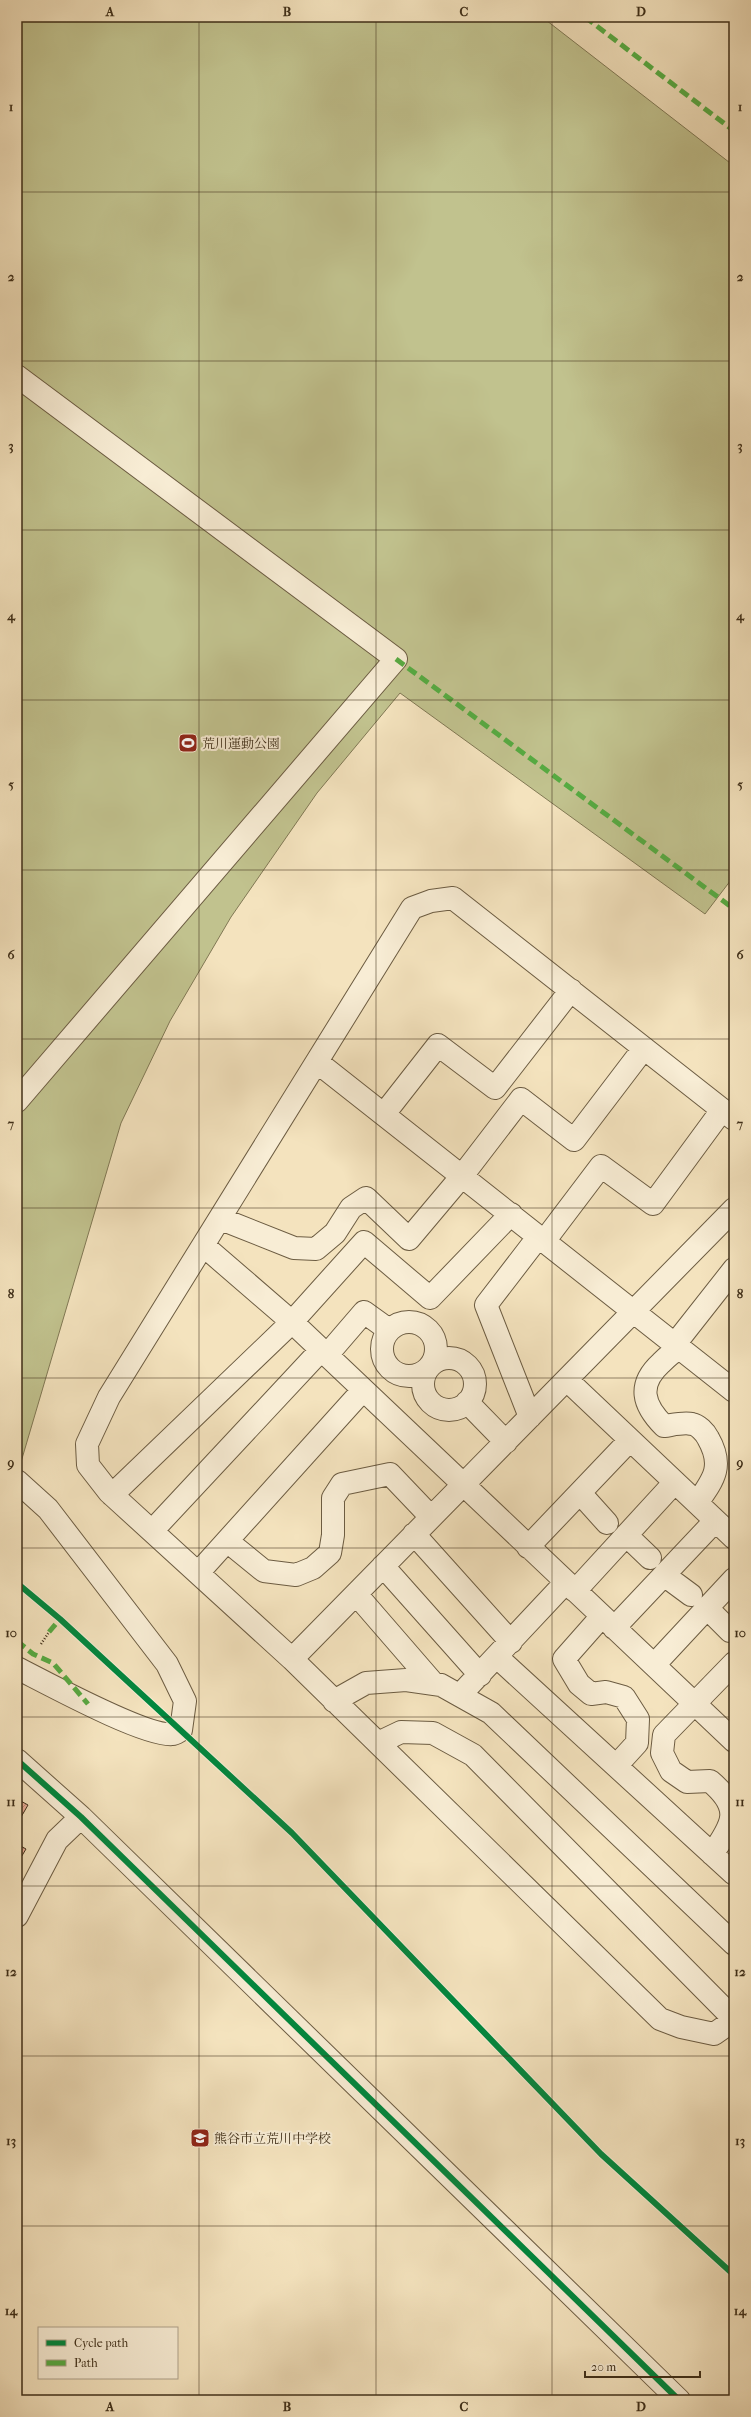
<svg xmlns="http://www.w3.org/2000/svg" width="751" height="2417" font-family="'IM FELL French Canon','Noto Serif JP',serif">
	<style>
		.green { fill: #c1c28e; stroke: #807854 }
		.building { fill: url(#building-hatch); stroke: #3f2f19 }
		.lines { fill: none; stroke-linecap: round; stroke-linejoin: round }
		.minor-casing { stroke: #6c5c42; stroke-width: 24 }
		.path { stroke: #3f2f19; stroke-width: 2.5; stroke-dasharray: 1 2; stroke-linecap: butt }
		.minor { stroke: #f8edd5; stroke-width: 22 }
		.quiet { stroke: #56ab42; stroke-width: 5; stroke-dasharray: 10 5; stroke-linecap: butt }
		.cycleway-casing { stroke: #f8edd5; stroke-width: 8 }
		.cycleway { stroke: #00873e; stroke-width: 6 }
		.grid { fill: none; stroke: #3f2f19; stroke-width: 1; stroke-opacity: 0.55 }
		.labels { text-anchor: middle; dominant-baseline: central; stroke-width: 4; stroke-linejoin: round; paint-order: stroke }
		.poi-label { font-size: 13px; fill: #3f2f19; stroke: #f8edd5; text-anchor: start }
		.neatline { fill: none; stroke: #3f2f19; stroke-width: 1.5 }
		.grid-label { font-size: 13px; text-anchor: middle; font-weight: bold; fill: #3f2f19 }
	</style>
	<defs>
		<pattern id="building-hatch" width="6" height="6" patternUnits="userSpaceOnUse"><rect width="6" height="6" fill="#ebae98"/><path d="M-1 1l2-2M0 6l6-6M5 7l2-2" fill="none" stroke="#c08e7b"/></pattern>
	</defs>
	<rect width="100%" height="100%" fill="#f4e3be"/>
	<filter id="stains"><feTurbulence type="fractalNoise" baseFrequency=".005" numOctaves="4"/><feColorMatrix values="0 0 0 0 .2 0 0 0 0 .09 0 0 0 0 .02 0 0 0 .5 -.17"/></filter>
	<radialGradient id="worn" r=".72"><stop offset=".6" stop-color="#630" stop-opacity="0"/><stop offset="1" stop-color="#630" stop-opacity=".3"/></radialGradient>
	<path class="green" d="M17,17h525l192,149v710l-29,38 -305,-221 -83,100 -86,124 -61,104 -49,102 -100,339 -4,4z"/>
	<path class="building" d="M17,1799l11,6 -11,19z
		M17,1844l9,5 -9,15z"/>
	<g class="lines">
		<defs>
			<path id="minor" d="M17,376l379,283 -379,442
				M317,1062l417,329
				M384,1114l54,-69 57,43 76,-98
				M734,1119l-281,-221 -22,3 -19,7 -303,489 -22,47 1,21 21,27 183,167 368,360 21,8 33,7 20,-14
				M221,1219l73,29 22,1 19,-16 16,-25 15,-10 43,41 53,-63 59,-77 53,41 70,-92
				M545,1240l56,-74 52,38 69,-94
				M204,1246l88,76 442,419
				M382 1349a27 27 0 1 1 54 0a27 27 0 1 1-54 0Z
				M675,1344l59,-75
				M680,1348c-8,4 -13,9 -19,15 -24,22 -18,42 3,63 8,-1 20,-4 28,-2 6,1 13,8 16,14 16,28 6,41 -11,65
				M327,1355l37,-43 25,18
				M423 1384a26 26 0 1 1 52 0a26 26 0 1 1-52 0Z
				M567,1380l167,158
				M467,1402l39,40
				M530,1417l-44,-112 53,-69
				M17,1481l31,28 119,155 18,37 -4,29c-2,1 -6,4 -8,4 -26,4 -128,-52 -156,-66
				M580,1493l27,30
				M112,1495l180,-173 72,-80 66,56 81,-84
				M152,1531l169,-181
				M414,1534l97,108
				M626,1535l24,23
				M227,1541l37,30 32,4 17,-7 17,-15 3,-18v-37l9,-14 48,-10 41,43
				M528,1547l102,-107
				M383,1566l97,109
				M198,1573l165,-183
				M664,1575l27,20
				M575,1591l100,-109
				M356,1594l78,90
				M707,1608l23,23
				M602,1616l-38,43 15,25 12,10 15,-2 18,5 14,22 -1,24 -21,23
				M614,1628l101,-107
				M497,1657l237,217
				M292,1659l442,-450
				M654,1665l80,-86
				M460,1695l106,-113
				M334,1701l32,-18 40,-3 35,5 50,28 243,231
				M378,1743l23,-11 32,1 40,22 261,264
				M17,1760l64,57 598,583
				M712,1854c22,-31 30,-46 -2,-73l-23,1 -16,-11 -9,-18 2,-18 70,-72
				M17,1916l40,-76 24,-23"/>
		</defs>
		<use href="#minor" class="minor-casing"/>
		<path class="path" d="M41,1644l8,-12"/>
		<use href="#minor" class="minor"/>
		<path class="quiet" d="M585,17l149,114
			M396,659l338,250
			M49,1632l11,-13
			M17,1641l16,13 20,9 35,41"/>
		<defs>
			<path id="cycleway" d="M17,1583l43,36 232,214 309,321 133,121
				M17,1760l64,57 598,583"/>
		</defs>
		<use href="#cycleway" class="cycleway-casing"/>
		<use href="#cycleway" class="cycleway"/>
	</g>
	<path class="grid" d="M199,17v2383M376,17v2383M552,17v2383M17,192h717M17,361h717M17,530h717M17,700h717M17,870h717M17,1039h717M17,1208h717M17,1378h717M17,1548h717M17,1717h717M17,1886h717M17,2056h717M17,2226h717"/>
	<defs>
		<symbol id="stadium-square" viewBox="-11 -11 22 22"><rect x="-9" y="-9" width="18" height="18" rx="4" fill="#8f2418" stroke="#f8edd5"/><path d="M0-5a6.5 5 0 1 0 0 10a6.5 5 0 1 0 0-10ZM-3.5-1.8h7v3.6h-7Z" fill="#fff"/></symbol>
		<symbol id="school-square" viewBox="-11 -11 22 22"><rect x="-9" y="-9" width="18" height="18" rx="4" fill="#8f2418" stroke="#f8edd5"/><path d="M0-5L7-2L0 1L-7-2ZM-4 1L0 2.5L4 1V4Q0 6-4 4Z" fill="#fff"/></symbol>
	</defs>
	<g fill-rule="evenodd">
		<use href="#stadium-square" x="177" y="732" width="22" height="22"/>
		<use href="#school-square" x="189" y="2127" width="22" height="22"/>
	</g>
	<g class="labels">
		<g class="poi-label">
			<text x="202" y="743">荒川運動公園</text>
			<text x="214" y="2138">熊谷市立荒川中学校</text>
		</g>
	</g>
	<rect width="751" height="2417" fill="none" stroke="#f4e3be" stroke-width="44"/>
	<rect x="38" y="2327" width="140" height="52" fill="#f8edd5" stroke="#aea18a"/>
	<rect x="46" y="2340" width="20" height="6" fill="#00873e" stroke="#aea18a"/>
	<text x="74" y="2347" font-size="12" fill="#3f2f19">Cycle path</text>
	<rect x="46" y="2360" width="20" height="6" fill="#56ab42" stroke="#aea18a"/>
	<text x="74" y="2367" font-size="12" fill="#3f2f19">Path</text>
	<path d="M585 2371v6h115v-6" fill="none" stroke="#3f2f19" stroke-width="2"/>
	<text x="591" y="2371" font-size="12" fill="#3f2f19" stroke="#f8edd5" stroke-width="3" paint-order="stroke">20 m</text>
	<rect x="22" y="22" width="707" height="2373" class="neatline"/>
	<g class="grid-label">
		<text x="110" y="16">A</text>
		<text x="287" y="16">B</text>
		<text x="464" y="16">C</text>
		<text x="641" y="16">D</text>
		<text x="11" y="111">1</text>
		<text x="740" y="111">1</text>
		<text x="11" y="281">2</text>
		<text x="740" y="281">2</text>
		<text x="11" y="450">3</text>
		<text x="740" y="450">3</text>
		<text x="11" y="620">4</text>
		<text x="740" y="620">4</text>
		<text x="11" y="789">5</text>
		<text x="740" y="789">5</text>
		<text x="11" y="959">6</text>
		<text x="740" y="959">6</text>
		<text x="11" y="1128">7</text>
		<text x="740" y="1128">7</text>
		<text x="11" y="1298">8</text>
		<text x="740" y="1298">8</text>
		<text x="11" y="1467">9</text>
		<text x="740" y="1467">9</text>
		<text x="11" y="1637">10</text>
		<text x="740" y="1637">10</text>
		<text x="11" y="1806">11</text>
		<text x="740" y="1806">11</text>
		<text x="11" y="1976">12</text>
		<text x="740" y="1976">12</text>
		<text x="11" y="2145">13</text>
		<text x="740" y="2145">13</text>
		<text x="11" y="2315">14</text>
		<text x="740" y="2315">14</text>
		<text x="110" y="2411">A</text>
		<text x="287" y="2411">B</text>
		<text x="464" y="2411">C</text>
		<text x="641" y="2411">D</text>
	</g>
	<rect width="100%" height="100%" filter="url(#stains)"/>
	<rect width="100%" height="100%" fill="url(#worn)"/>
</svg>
